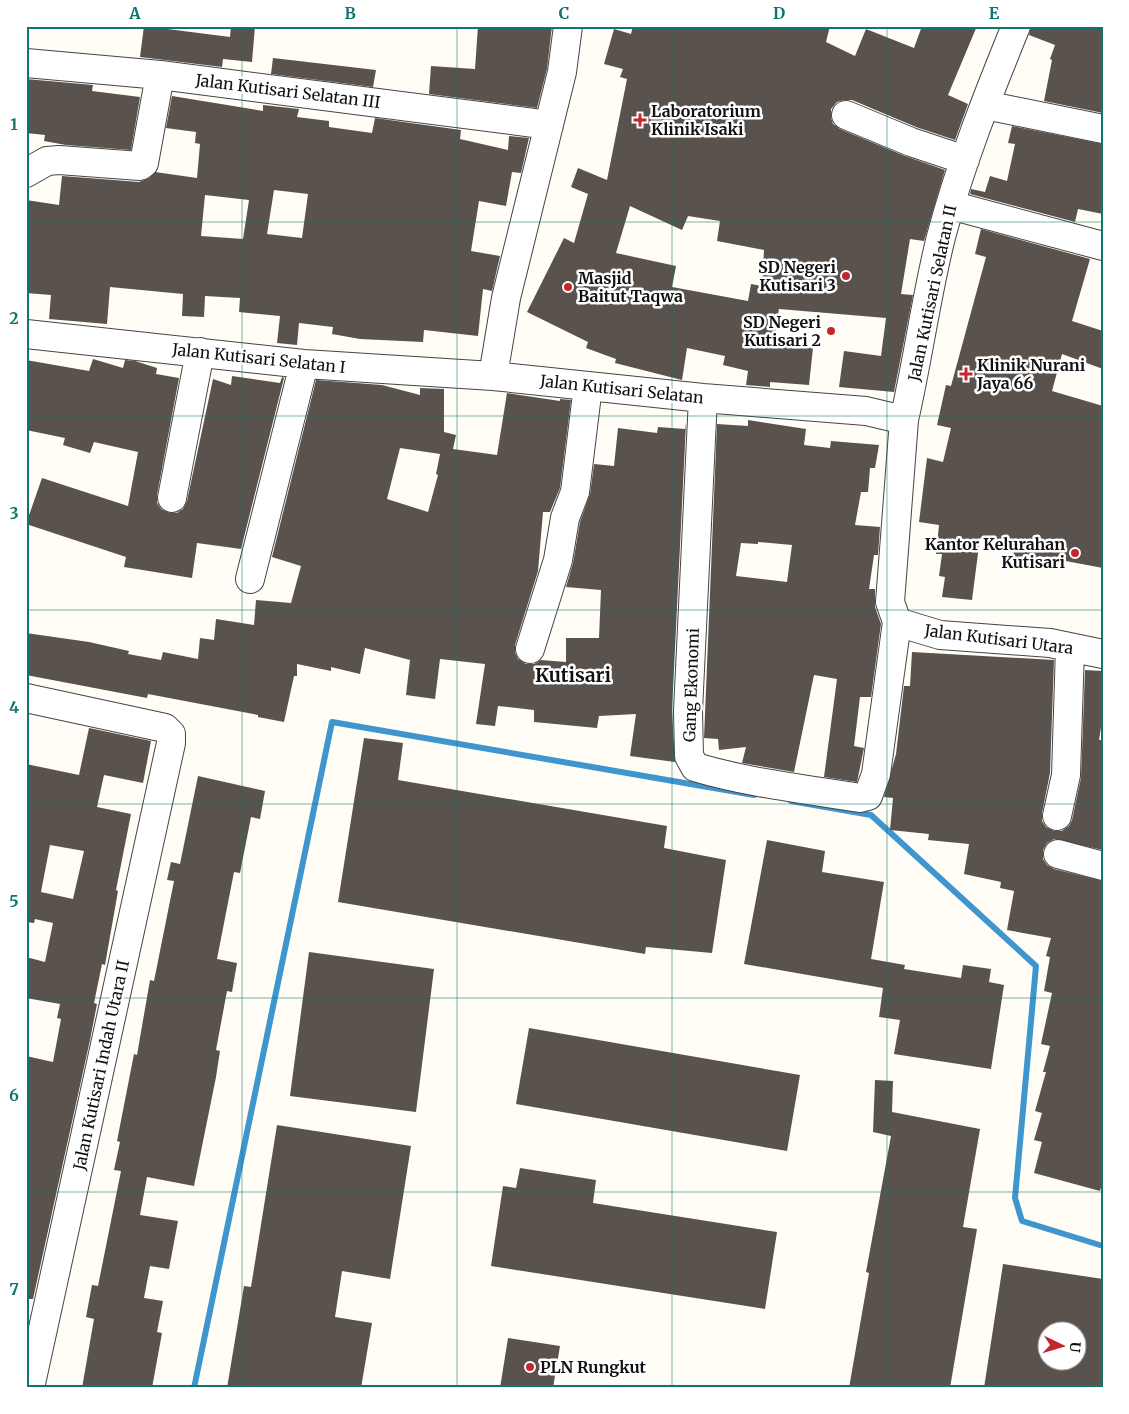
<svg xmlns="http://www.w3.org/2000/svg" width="1129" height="1414" font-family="Merriweather,serif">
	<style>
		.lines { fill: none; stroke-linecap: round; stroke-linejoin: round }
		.stream { stroke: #3f96cf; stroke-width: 6 }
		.building { fill: #5a524d; fill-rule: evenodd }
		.minor-casing { stroke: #444; stroke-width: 30 }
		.minor { stroke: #fff; stroke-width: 28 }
		.grid { fill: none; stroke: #0f766e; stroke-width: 1; stroke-opacity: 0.55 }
		.poi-dot { fill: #c4262e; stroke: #fff; stroke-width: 2 }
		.labels { text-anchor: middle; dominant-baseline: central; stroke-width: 5; stroke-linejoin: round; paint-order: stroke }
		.street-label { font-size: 16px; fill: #111; stroke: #fff }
		.poi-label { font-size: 16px; font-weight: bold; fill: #111; stroke: #fff; text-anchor: start }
		.quarter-label { font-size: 19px; font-weight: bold; fill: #111; stroke: #fff }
		.neatline { fill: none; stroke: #0f766e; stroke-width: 2 }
		.grid-label { font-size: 16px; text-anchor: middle; font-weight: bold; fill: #0f766e }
	</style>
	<rect width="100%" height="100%" fill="#fffdf5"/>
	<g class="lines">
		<path class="stream" d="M791,801l80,14 165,151 -21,232 7,23 81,25
			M194,1388l138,-666 422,73"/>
	</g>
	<path class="building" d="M144,26l86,11 1,-11h24l-3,36 -29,-3 -1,8 -82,-10z
		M478,26h74l-5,43 -10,39 -108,-14 2,-28 44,3z
		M633,26h197l-4,16 29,14 11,-27 48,19 8,-22h55l-29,69 20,9 -13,36 -39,-13 -64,-27h-8l-7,2 -6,7v9l2,6 7,5 65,27 40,14 -21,71 -14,-2 -9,55 12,1 -19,97 -55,-5 5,-36 37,5 5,-38 -107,-9 -6,35 40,4 -4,37 -39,-3v5l-24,-2 2,-14 -25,-6 2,-9 -38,-8 -5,32 -67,-17 1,-4 -30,-11 2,-6 -61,-30 37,-74 10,5 14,-49 -17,-7 7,-19 29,12 20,-101 -7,-2 3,-8 -19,-5 10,-35 17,5zM630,206l52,24 6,-14 32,5 -3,20 47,9 -2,36 -11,-2 -3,17 -76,-14 4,-21 -60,-13z
		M1031,26h72v87l-59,-12 8,-41 -2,-1 5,-14 -26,-10z
		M273,58l103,12 -3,17 -102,-13z
		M26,79l67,6 -1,6 48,6 -9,53 -65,-5 -22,-4 1,-6 -19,-2z
		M172,96l91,15v-6l36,4 -2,8 32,4v6l43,6 3,-15 86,12 -1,9 48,11 1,-14 20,2 -8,35 -9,-1 -6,34 -27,-5 -8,50 29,5 -8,35 -9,-2 -5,47 -54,-6 -1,12 -63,-3 -28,-5 1,-7 -34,-4 -2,22 -20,-2 3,-27 -41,-4 1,-14 -35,-2 -1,21 -22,-1 1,-22 -73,-7 -3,37 -58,-5 2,-24 -25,-2v-93l33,5 3,-29 77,6 10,-4 6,-6 42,6 3,-34 -5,-1 1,-11 -30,-4zM274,190l34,4 -6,44 -35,-4zM205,195l44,5 -6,39 -42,-3z
		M1012,126l91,18v70l-25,-5 -3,13 -105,-28 1,-5 14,3 5,-16 17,5 8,-37 -7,-1z
		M981,229l109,30 -18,62 31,10v38l-41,-15 -10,37 51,15v162l-64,-12 -1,5 -25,-4 1,-7 -34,-12 -8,62 -30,-3 3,-20 -6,-1 3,-22h-6l3,-29 -20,-3 8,-64 16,4 8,-34 -14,-3 9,-40 5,1 35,-129 -11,-3z
		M93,359l30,9 2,-8 10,1 22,7 -1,6 23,4 -22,117v8l4,6 9,4h7l6,-4 4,-8 26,-122 18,6 1,-9 48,7 2,-6 2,1 -43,171 -44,-6 -5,35 -68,-11 2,-10 -100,-33 16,-46 86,28 10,-54 -44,-10 -4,11 -27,-8 2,-7 -39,-8v-70l63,11z
		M316,380l66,5 38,10v-7l24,1v43l12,3 -3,14 44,6 10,-62 53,8v-2l11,1 -11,88 -10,24h-7l-5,59 -23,74v7l3,7 8,5h8l7,-4 25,2v-24h33l2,-48 -35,-3 7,-24 7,-41 10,-28 4,-30 20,2 4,-38 39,5 1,-6 27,2 1,-6 -14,287 3,52 -45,-6 6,-42 -37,2 -2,12 -63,-6v-12l-36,-4 -3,20 -19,-2 9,-60 -45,-5 -5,40 -29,-4 4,-35 -45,-12 -5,26 -29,-7v4l-34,-7v12h-3l-10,46 -26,-5v-2l-110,-21 -1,4 -121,-23v-42l63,9 40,9 -1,3 33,6 2,-8 35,7 2,-21 14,2 2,-21 38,6 2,-25 35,3 10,-37 -29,-9zM400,448l40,6 -4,20 2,1 -10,37 -41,-13z
		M748,420l58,9 -2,16 26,3 1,-7 48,4 -4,23h-5l-2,24h-7l-6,33 25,2 -2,28h-4l-5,34h6v18l6,17 -10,73h-11l-6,49 10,2 -7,34 -33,-5 13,-98 -23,-4 -20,97 -52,-9 4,-16 -27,3 -1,-11 -14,-1 13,-314 31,2zM758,542l34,3 -5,37 -51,-6 5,-33 17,1z
		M912,652l142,8 -4,113 -8,40v8l4,6 8,4h8l7,-5 3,-6 9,-42 4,-108 18,1v44l-4,25h4v110l-49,-11 -7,4 -4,7v9l4,6 7,4 49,12v298l-3,12 -66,-18 8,-31 -8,-2 8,-27 -7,-2 11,-39h-3l7,-26 -9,-2 11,-51 -8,-2 6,-34 -4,-1 5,-18 -44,-8 7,-39 -14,-3 1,-6 -37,-8 5,-30 -41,-4 1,-6 -39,-4 3,-32 -9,-1 12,-43 8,-68h6z
		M89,728l62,13 -8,42 -39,-8 -7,32 34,7 -15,76 2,1 -13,74 -3,-1 -8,39 3,1 -7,36 -57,259h-7v-243l27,6 8,-43 -4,-1 3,-14 -34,-6v-41l19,5 8,-39 -18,-4 -1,4 -8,-1v-158l53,11zM50,845l34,6 -11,48 -32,-7z
		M364,738l39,5 -5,37 269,46 -3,22 62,12 -14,93 -66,-6 -1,7 -307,-52z
		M198,776l67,15 -5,28 -9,-2 -11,56 -6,-1 -17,87 20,4 -5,29 -5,-1 -11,59 4,1 -4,26 -22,109 -47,-9 -7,38 38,6 -9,48 -19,-3 -6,32 19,3 -6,31 5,1 -10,55h-70l12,-69 -8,-2 6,-32 6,1 23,-115 -7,-1 6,-28 -3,-1 17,-87 3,1 13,-75 4,1 20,-100 -7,-1 4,-18 9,2z
		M767,840l58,11 -3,21 62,10 -13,77 34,6 -1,4 57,9 2,-13 28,4 -2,13 15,3 -13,84 -97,-15 6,-34 -21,-3 4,-29 -139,-24z
		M309,952l125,17 -18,143 -126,-16z
		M529,1028l271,47 -13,76 -271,-47z
		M875,1080l18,1 -1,31 88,17 -17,98 14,2 -27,159h-101l20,-115 -3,-1 25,-136 -18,-4z
		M277,1125l134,21 -21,133 -48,-8 -7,46 37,6 -11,65h-134l17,-102 7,1z
		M520,1168l76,12 -3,23 184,29 -12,77 -274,-43 12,-80 13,2z
		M1003,1264l100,15v109h-119zM1046,1332h30v30h-30z
		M508,1338l52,8 -7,42h-53z"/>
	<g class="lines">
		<defs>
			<path id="minor" d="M568,26l-6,46 -56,226 -13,78 210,22 163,13 38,9 -14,182 7,20
				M26,63l134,12 389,50
				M985,105l118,24
				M846,115l65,27 54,18
				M26,173l21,-12 12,-1 81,6 4,-3 16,-88
				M950,205l153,41
				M26,334l278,30 189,12
				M703,398l-15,313 1,45 6,11c54,16 109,22 165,31l8,-2 8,-22 21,-152
				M904,420c14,-61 22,-123 37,-183 19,-72 47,-142 75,-211
				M172,498l28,-146
				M250,579l54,-215
				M897,622l43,13 110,8 53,11
				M530,649l28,-89 7,-42 10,-26 13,-106
				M26,698l139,30 6,6v9l-141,645
				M1057,816l9,-41 4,-127
				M1058,854l45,12"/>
		</defs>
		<use href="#minor" class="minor-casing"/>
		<use href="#minor" class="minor"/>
	</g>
	<path class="grid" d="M242,26v1362M457,26v1362M672,26v1362M887,26v1362M26,222h1077M26,416h1077M26,610h1077M26,804h1077M26,998h1077M26,1192h1077"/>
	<g class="poi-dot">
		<path d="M637.5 112.5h5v5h5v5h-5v5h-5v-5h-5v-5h5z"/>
		<circle cx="846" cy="276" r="5"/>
		<circle cx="568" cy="287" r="5"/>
		<circle cx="831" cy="331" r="5"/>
		<path d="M963.5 366.5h5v5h5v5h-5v5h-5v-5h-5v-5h5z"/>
		<circle cx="1075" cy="553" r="5"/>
		<circle cx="530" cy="1367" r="5"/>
	</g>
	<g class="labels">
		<g class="street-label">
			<text transform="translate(288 91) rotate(7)">Jalan Kutisari Selatan III</text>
			<text transform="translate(932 293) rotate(-78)">Jalan Kutisari Selatan II</text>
			<text transform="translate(259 358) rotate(6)">Jalan Kutisari Selatan I</text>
			<text transform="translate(622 389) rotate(6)">Jalan Kutisari Selatan</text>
			<text transform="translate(999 639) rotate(7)">Jalan Kutisari Utara</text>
			<text transform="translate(691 685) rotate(-88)">Gang Ekonomi</text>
			<text transform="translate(101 1065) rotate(-78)">Jalan Kutisari Indah Utara II</text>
		</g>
		<g class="poi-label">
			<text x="651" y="111">Laboratorium<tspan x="651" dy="18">Klinik Isaki</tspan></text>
			<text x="836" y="267" text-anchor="end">SD Negeri<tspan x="836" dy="18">Kutisari 3</tspan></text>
			<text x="578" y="278">Masjid<tspan x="578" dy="18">Baitut Taqwa</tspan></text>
			<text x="821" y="322" text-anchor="end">SD Negeri<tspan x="821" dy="18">Kutisari 2</tspan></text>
			<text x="977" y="365">Klinik Nurani<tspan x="977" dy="18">Jaya 66</tspan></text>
			<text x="1065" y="544" text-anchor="end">Kantor Kelurahan<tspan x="1065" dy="18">Kutisari</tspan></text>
			<text x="540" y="1367">PLN Rungkut</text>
		</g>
		<g class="quarter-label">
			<text x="573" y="675">Kutisari</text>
		</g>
	</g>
	<rect width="1129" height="1414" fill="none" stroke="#ffffff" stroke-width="55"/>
	<g transform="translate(1062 1346) rotate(95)"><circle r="24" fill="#ffffff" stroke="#a0a0a0"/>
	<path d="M0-4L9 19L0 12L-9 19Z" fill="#c4262e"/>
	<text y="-8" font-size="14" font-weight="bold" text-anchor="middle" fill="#111111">U</text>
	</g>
	<rect x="28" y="28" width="1074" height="1358" class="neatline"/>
	<g class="grid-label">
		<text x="135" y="19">A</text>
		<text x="350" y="19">B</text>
		<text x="564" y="19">C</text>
		<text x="779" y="19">D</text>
		<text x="994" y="19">E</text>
		<text x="14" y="130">1</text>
		<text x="14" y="324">2</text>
		<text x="14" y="519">3</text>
		<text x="14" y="713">4</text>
		<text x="14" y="907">5</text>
		<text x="14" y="1101">6</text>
		<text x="14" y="1295">7</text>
	</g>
</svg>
